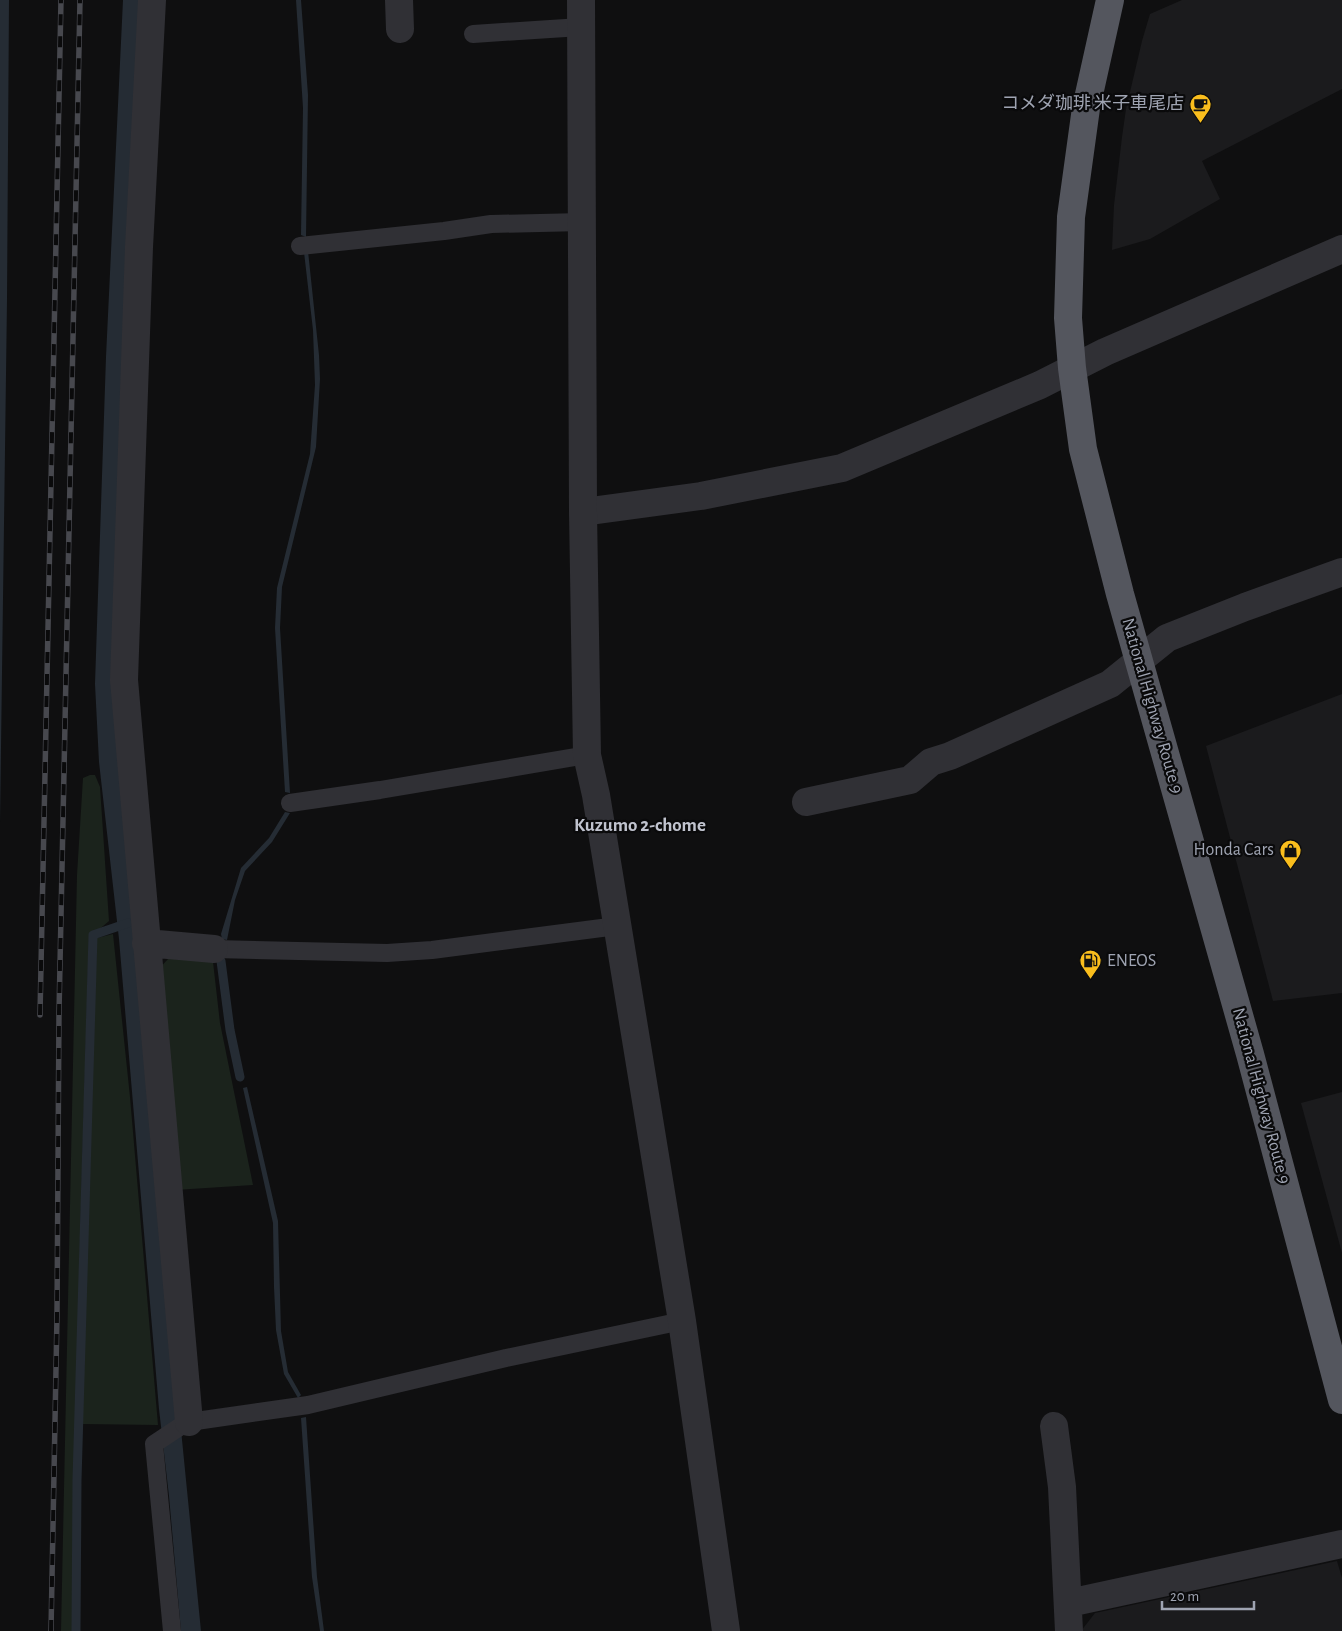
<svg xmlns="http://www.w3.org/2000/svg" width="1342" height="1631" font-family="'Alegreya Sans','Noto Sans JP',sans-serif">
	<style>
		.built { fill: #1b1b1d }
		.green { fill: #1b231c }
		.water { fill: #252c34 }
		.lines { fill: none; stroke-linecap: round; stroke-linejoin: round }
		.stream { stroke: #252c34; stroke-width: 9 }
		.service { stroke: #303035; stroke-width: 18 }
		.minor { stroke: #303035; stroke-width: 28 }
		.tertiary { stroke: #303035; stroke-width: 28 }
		.trunk { stroke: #54565e; stroke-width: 28 }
		.rail-casing { stroke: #47484e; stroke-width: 5.5 }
		.rail { stroke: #0a0a0b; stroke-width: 4; stroke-dasharray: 11; stroke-linecap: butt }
		.labels { text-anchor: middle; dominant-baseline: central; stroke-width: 4.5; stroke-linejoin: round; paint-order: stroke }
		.poi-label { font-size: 18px; fill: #9fa4b2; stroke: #0a0a0b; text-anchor: end }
		.street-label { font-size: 18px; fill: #9fa4b2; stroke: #0a0a0b }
		.neighbourhood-label { font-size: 19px; font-weight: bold; fill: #c0c3ce; stroke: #0a0a0b }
	</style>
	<rect width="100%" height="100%" fill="#0f0f10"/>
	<path class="built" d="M1182,0h160v89l-140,72 18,38 -70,40 -38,11 2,-45 8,-68 4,-28 16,-68 8,-27z
		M1342,694v299l-69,8 -67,-255z
		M1342,1092v161l-41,-150z
		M1337,1561l5,17v53h-261l14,-18z"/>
	<path class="green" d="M90,775h5l5,12 9,134 -20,17 -9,301 -7,392h-12l16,-756 6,-97z
		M113,934l17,163 28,328 -76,-1 13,-478 2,-8z
		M169,958l44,4 7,61 33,162 -78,5 -18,-219z"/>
	<path class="water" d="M0,0h9l-2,300 -7,523z
		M123,0h17l-21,745 52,584 30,302h-20l-12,-135 -10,-87 -40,-470 -20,-177 -4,-78 11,-327z
		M296,0h5l7,95 -2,142 -5,-2 2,-127z
		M308,251l11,104 1,24 -4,68 -34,140 -2,41 10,165 -5,-1 -10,-164 2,-40 33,-134 5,-69 -2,-55 -9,-78z
		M285,812l5,1 -18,29 -27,29 -10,29 -8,40 -5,-1 -1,-5 20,-66 28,-30z
		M247,1087l31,134 3,110 7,41 13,23 -3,3 -14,-24 -8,-44 -2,-43 -1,-64 -30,-135z
		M306,1417l11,160 7,54h-4l-8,-54 -11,-159z"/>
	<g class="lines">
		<path class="stream" d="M221,961l9,69 10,47
			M76,1631l1,-151 16,-545 35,-12"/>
		<path class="service" d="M473,34l108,-7
			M300,246l144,-15 47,-7 92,-2
			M290,803l90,-13 207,-35
			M214,949l173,4 45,-3 185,-24
			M172,1631l-18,-187 30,-20 5,-2 119,-17 198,-47 176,-37"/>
		<path class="minor" d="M152,0l-13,247 -15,433 65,742
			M399,0l1,29
			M583,512l118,-16 141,-28 198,-83 65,-33 237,-103
			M806,802l104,-22 21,-18 19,-6 160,-72 57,-46 78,-31 97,-35
			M146,943l68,6
			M1054,1426l8,61 7,144
			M1069,1603l273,-59"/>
		<path class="tertiary" d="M581,0l2,512 4,243 9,40 86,526 44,310"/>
		<path class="trunk" d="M1110,0l-24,108 -15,109 -3,101 4,50 11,81 37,145 130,460 92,346"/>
		<defs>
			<path id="rail" d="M40,1015l21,-1015
				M51,1631l6,-315 2,-303 21,-1013"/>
		</defs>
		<use href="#rail" class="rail-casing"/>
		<use href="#rail" class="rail"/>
	</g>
	<defs>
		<symbol id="cafe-pin" viewBox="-11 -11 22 30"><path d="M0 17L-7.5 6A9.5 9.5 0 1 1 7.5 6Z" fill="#fabe1d" stroke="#0a0a0b"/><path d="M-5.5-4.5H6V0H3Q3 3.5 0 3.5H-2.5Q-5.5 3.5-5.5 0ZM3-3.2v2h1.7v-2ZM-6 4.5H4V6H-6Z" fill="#111"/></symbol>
		<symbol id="shop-pin" viewBox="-11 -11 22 30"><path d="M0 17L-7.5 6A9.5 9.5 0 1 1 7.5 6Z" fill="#fabe1d" stroke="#0a0a0b"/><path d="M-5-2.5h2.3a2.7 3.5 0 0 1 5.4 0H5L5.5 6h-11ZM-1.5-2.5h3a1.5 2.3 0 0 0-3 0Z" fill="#111"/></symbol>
		<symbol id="fuel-pin" viewBox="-11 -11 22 30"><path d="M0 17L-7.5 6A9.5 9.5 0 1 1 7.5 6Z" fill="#fabe1d" stroke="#0a0a0b"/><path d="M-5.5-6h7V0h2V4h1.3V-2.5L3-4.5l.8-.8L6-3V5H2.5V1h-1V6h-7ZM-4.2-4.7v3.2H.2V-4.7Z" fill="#111"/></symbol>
	</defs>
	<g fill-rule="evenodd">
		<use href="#cafe-pin" x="1188" y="92" width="25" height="34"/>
		<use href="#shop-pin" x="1278" y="838" width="25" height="34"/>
		<use href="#fuel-pin" x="1078" y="948" width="25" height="34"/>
	</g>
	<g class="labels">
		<g class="poi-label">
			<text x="1184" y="104">コメダ珈琲 米子車尾店</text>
			<text x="1274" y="850">Honda Cars</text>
			<text x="1107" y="961" text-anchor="start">ENEOS</text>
		</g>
		<g class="street-label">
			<text transform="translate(1152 706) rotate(74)">National Highway Route 9</text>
			<text transform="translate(1261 1096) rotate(75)">National Highway Route 9</text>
		</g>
		<g class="neighbourhood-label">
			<text x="640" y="825">Kuzumo 2-chome</text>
		</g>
	</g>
	<path d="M1162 1601v8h92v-8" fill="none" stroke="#9fa4b2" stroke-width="2.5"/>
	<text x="1170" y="1601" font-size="15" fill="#9fa4b2" stroke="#0a0a0b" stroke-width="4" paint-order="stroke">20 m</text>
</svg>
